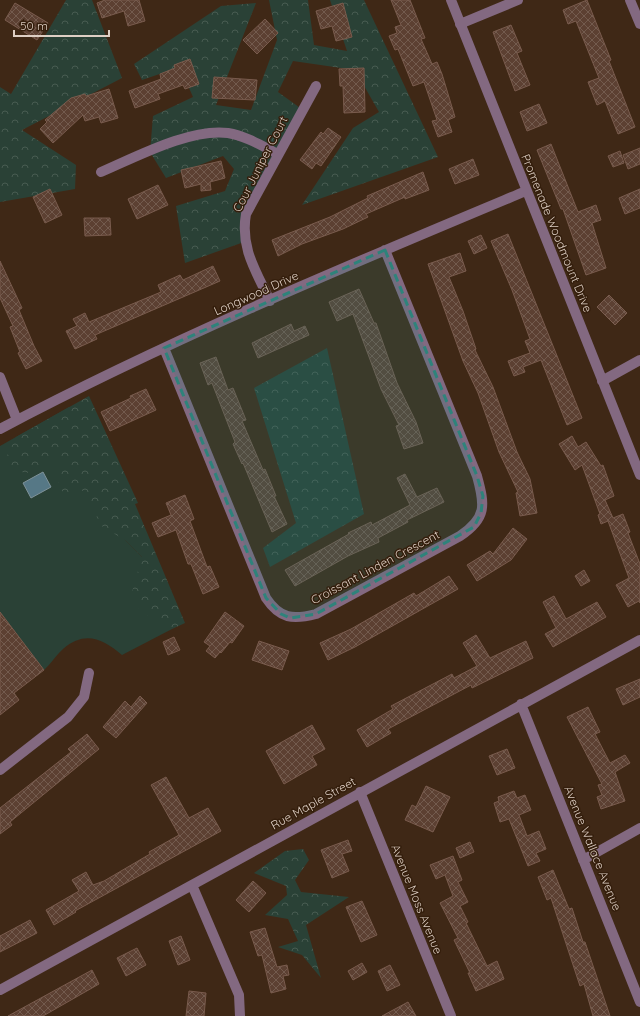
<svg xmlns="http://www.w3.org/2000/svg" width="640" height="1016" font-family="Quicksand,sans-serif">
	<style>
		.green { fill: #2a4136 }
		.forest { fill: url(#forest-crowns) }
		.water { fill: #567886; stroke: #7f9299 }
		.building { fill: url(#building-cross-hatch); stroke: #795b4d }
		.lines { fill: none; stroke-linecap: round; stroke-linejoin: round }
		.minor { stroke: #836981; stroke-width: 10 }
		.marked { fill: #2e837b; fill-opacity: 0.2; stroke: #2e837b; stroke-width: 3; stroke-dasharray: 8 5; stroke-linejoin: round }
		.labels { text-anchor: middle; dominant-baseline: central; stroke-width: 3; stroke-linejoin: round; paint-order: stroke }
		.street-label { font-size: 12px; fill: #decfc4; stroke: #341e0c }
	</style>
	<defs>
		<pattern id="forest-crowns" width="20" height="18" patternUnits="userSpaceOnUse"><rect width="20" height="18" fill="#2a4136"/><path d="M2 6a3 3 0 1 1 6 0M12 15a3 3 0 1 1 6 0" fill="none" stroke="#485b51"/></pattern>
		<pattern id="building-cross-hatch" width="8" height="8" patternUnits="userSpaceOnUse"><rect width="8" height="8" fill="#5c4032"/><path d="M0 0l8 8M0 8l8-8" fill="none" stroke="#735b4e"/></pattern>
	</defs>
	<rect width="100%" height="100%" fill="#3f2816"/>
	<path class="green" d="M69,407l37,114 36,36 30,72 -50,26c-19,-16 -37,-25 -59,-6 -7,6 -12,15 -19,21l-41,-54 -3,2v-172z"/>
	<path class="forest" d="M66,0h26l30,78 -100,52 54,35 -1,24 -75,13v-115l11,7z
		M269,0h39l6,45 33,6 -17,-51h34l74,157 -136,48 51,-77 26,-16 -24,-42 -62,-9 -15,31 25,18 -57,104 -2,28 -59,21 -9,-57 49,-15 9,-22 -11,-13 -57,22 -16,-26 3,-36 40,-19 -13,-30 -38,13 -8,-16 87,-58 35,-3 -40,102 35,5 26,-70z
		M327,348l37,166 -94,53 -7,-19 33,-25 -42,-135z
		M89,396l49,107 -3,1 50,119 -13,6c-12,-3 -21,-13 -32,-18l-8,-19 10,-35 -16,-16 -26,-16 -11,-29 -4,-4 -11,-5 -6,7 -10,-5 3,-30h-9l-25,14 -16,-3 -4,-14 9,-19z
		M303,849l6,11 -14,20 6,12 48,5 -43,28 15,53 -19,-23 -24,-8 20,-6 -10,-22 -23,-4 22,-20 -1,-9 -32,-13 31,-22z"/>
	<path class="water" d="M43,472l8,15 -20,11 -8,-15z"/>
	<path class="building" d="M105,0h34l6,21 -17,5 -4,-15 -22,7 -5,-15z
		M391,0h19l15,38 -4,1 11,25 5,-2 5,12 13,43 -7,3 4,12 -14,5 -6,-16 5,-1 -13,-38 -11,4 -15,-37 -3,1 -6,-14 8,-3 -2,-6 6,-2z
		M587,0l24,60 -2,1 26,66 -17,7 -13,-33 -8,4 -9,-23 11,-4 -23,-57 -8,3 -5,-14z
		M15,3l33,20 -11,17 -32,-20z
		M343,3l9,34 -16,4 -4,-15 -11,3 -5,-18z
		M265,19l13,14 -21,21 -14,-14z
		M511,25l11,26 -5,2 13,32 -15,6 -22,-59z
		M190,59l9,25 -14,5 -2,-4 -25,9 2,5 -25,9 -6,-17 32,-12 -1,-5 15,-6 -1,-3z
		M364,68l1,44 -21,1 -1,-27h-3l-1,-17z
		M214,77l43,3 -2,20 -43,-2z
		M109,89l9,29 -17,5 -2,-6 -14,4 -2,-6 -30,28 -13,-14 7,-7 -2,-2 26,-22 14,-4 1,2z
		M539,104l8,19 -20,8 -7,-19z
		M328,128l13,9 -20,29 -5,-3 -4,6 -12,-9 21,-28 2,2z
		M551,144l27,68 18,-7 5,15 -9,3 14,45 -20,7 -23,-66h-2l-24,-59z
		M640,148v16l-12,5 -5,-14z
		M620,151l4,12 -11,4 -5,-11z
		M473,159l6,16 -24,9 -6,-15z
		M221,161l4,17 -15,4 1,8 -10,1v-7l-16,4 -4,-18z
		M423,172l6,18 -24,9v-2l-39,17 2,3 -25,12 -41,15 -24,12 -6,-16 58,-23 38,-19 -1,-2z
		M158,185l10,20 -31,14 -9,-20z
		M50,189l12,26 -17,8 -12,-26z
		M640,189v19l-15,6 -6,-16z
		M84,218h26l1,17 -26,1z
		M508,234l74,184 -15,7 -26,-65 -18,7 2,5 -11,4 -6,-15 22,-8 -5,-12 5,-2 -18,-49 -21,-49z
		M481,235l6,13 -13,6 -6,-13z
		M460,253l6,18 -17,6 14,34 13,38 -1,1 18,37 24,65 13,27 7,34 -17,3 -4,-23 2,-1 -19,-40 -21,-59 -15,-32 -35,-97z
		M0,261l22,47 -3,2 15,36 8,15 -16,8 -8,-16 2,-1 -10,-25 3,-1 -13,-28z
		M213,266l7,15 -125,54 2,4 -22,10 -9,-18 11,-5 -4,-7 12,-6 4,9 72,-30 -3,-7 22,-10 3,5z
		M359,289l15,34h2l21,60 19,39 7,21 -19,6 -8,-23 3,-1 -18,-36 -28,-75 -16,7 -8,-19z
		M609,295l18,18 -12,12 -18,-18z
		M291,324l3,7 11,-5 4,9 -51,23 -6,-15z
		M216,357l12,33 5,-2 13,32 -4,1 21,49 2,-1 11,27h-2l13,28 -15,8 -29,-69 -1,1 -9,-20 2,-2 -23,-59 -4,2 -8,-22z
		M146,389l10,21 -46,21 -9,-19 30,-14 -1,-2z
		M572,436l6,11 8,-5 15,24 2,-1 11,31 -9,4 8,18 10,-4 7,18 -2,1 12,31v39l-1,-2 -11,6 -12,-22 13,-7 -21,-57 -7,3 -3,-9 2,-1 -18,-49 -7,5 -16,-26z
		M405,474l12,23 20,-9 7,14 -37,18 1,2 -30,16 1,4 -31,14 -53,30 -10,-16 64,-36 -1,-1 23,-11 1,3 38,-20 -13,-27z
		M185,495l9,24 -4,2 17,46 3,-1 9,21 -16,7 -12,-30h-3l-12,-34 -18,7 -6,-14 19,-8 -5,-12z
		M513,528l14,11 -16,21 -34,21 -10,-16 23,-14 3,3z
		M584,570l6,11 -9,5 -6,-10z
		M449,576l9,13 -103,58 -27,13 -8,-17 31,-14 63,-36 2,3z
		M554,596l12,23 31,-17 9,15 -53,30 -8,-13 11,-6 -13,-26z
		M0,612l44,58 -30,23 5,7 -19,15z
		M225,612l19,14 -12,17 -2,-1 -9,11 -1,-1 -5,6 -9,-7 4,-5 -6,-4z
		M476,635l14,23 36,-17 7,17 -61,30 -1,-3 -83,44 3,4 -24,14 -10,-17 36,-21 -2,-3 61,-32 2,4 23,-12 -14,-23z
		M174,637l6,13 -12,5 -5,-13z
		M259,641l30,10 -7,19 -30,-10z
		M640,679v18l-17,8 -7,-16z
		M140,696l7,7 -31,35 -13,-11 22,-26 6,6z
		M588,707l12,25 -5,2 15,29 15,-8 5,8 -15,9 10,29 -24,8 -4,-12 5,-2 -4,-10 4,-1 -35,-67z
		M312,725l13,24 -13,7 5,9 -33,19 -18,-33z
		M87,734l12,15 -89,73 2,3 -12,9v-26l71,-56 -3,-3z
		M507,749l8,19 -18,7 -8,-19z
		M166,777l23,41 19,-10 13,23 -146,80 1,1 -22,13 -8,-15 33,-19 -7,-11 14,-8 7,13 11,-4 46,-27 -1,-2 30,-17 -28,-50z
		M426,786l24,11 -17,35 -28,-12 7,-15 4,2z
		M514,791l3,7 8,-3 6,15 -12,5 8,21 12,-5 7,18 -10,4 4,8 -12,5 -19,-47 -9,3 -6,-19 5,-2 -1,-4z
		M348,840l4,11 -10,3 7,17 -17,7 -11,-28z
		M470,842l4,10 -14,6 -4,-10z
		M453,856l9,24 -4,2 10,20 -8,4 8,16 -2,1 21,43 10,-5 7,18 -28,12 -8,-18h2l-16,-33 4,-2 -18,-35 13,-7 -8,-21 -9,4 -6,-14z
		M553,870l16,39 3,-1 11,34h2l25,74h-17l-9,-32 -4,2 -29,-88 -4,2 -9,-23z
		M253,881l13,12 -17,19 -13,-12z
		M362,901l15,34 -16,7 -15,-35z
		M30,920l7,13 -37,19v-16z
		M265,928l12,39 10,-2 2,10 -6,1 3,13 -15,4 -9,-38 -4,1 -8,-24z
		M181,936l9,24 -12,5 -9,-24z
		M137,948l9,17 -20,11 -9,-18z
		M362,963l5,9 -14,8 -5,-9z
		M390,965l10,20 -13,6 -9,-20z
		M92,970l7,14 -56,32h-35z
		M189,991l17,2 -2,23h-18z
		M408,1002l8,14h-34z"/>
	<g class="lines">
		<path class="minor" d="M451,0l189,475
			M630,0l10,24
			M460,24l58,-24
			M101,172c35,-15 89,-44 127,-39 18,3 34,13 50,21
			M270,301c-14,-30 -30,-53 -24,-87l70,-128
			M164,348l102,250c14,21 27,22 50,16l144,-78c27,-18 25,-31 17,-60l-92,-226
			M0,377l17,43
			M602,381l38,-21
			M0,429c170,-90 349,-164 526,-238
			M521,704l119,298
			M0,770l68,-53 16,-20 5,-24
			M360,792l91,224
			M583,860l57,-32
			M192,885l47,110 1,21
			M0,990l640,-350"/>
	</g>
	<path class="marked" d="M385,250l92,226 6,20 -2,17 -7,14 -158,87 -26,4 -9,-4 -15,-16 -102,-250z"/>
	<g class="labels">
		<g class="street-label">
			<text transform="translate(260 164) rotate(-63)">Cour Juniper Court</text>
			<text transform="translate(557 233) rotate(68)">Promenade Woodmount Drive</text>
			<text transform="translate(256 293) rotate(-24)">Longwood Drive</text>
			<text transform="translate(375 567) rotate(-28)">Croissant Linden Crescent</text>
			<text transform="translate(313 803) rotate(-29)">Rue Maple Street</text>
			<text transform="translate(593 848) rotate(68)">Avenue Wallace Avenue</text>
			<text transform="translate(417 899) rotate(68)">Avenue Moss Avenue</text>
		</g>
	</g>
	<path d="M14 30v6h95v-6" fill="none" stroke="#decfc4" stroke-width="2"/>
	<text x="20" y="30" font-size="12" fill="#decfc4" stroke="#341e0c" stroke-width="3" paint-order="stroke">50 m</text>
</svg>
